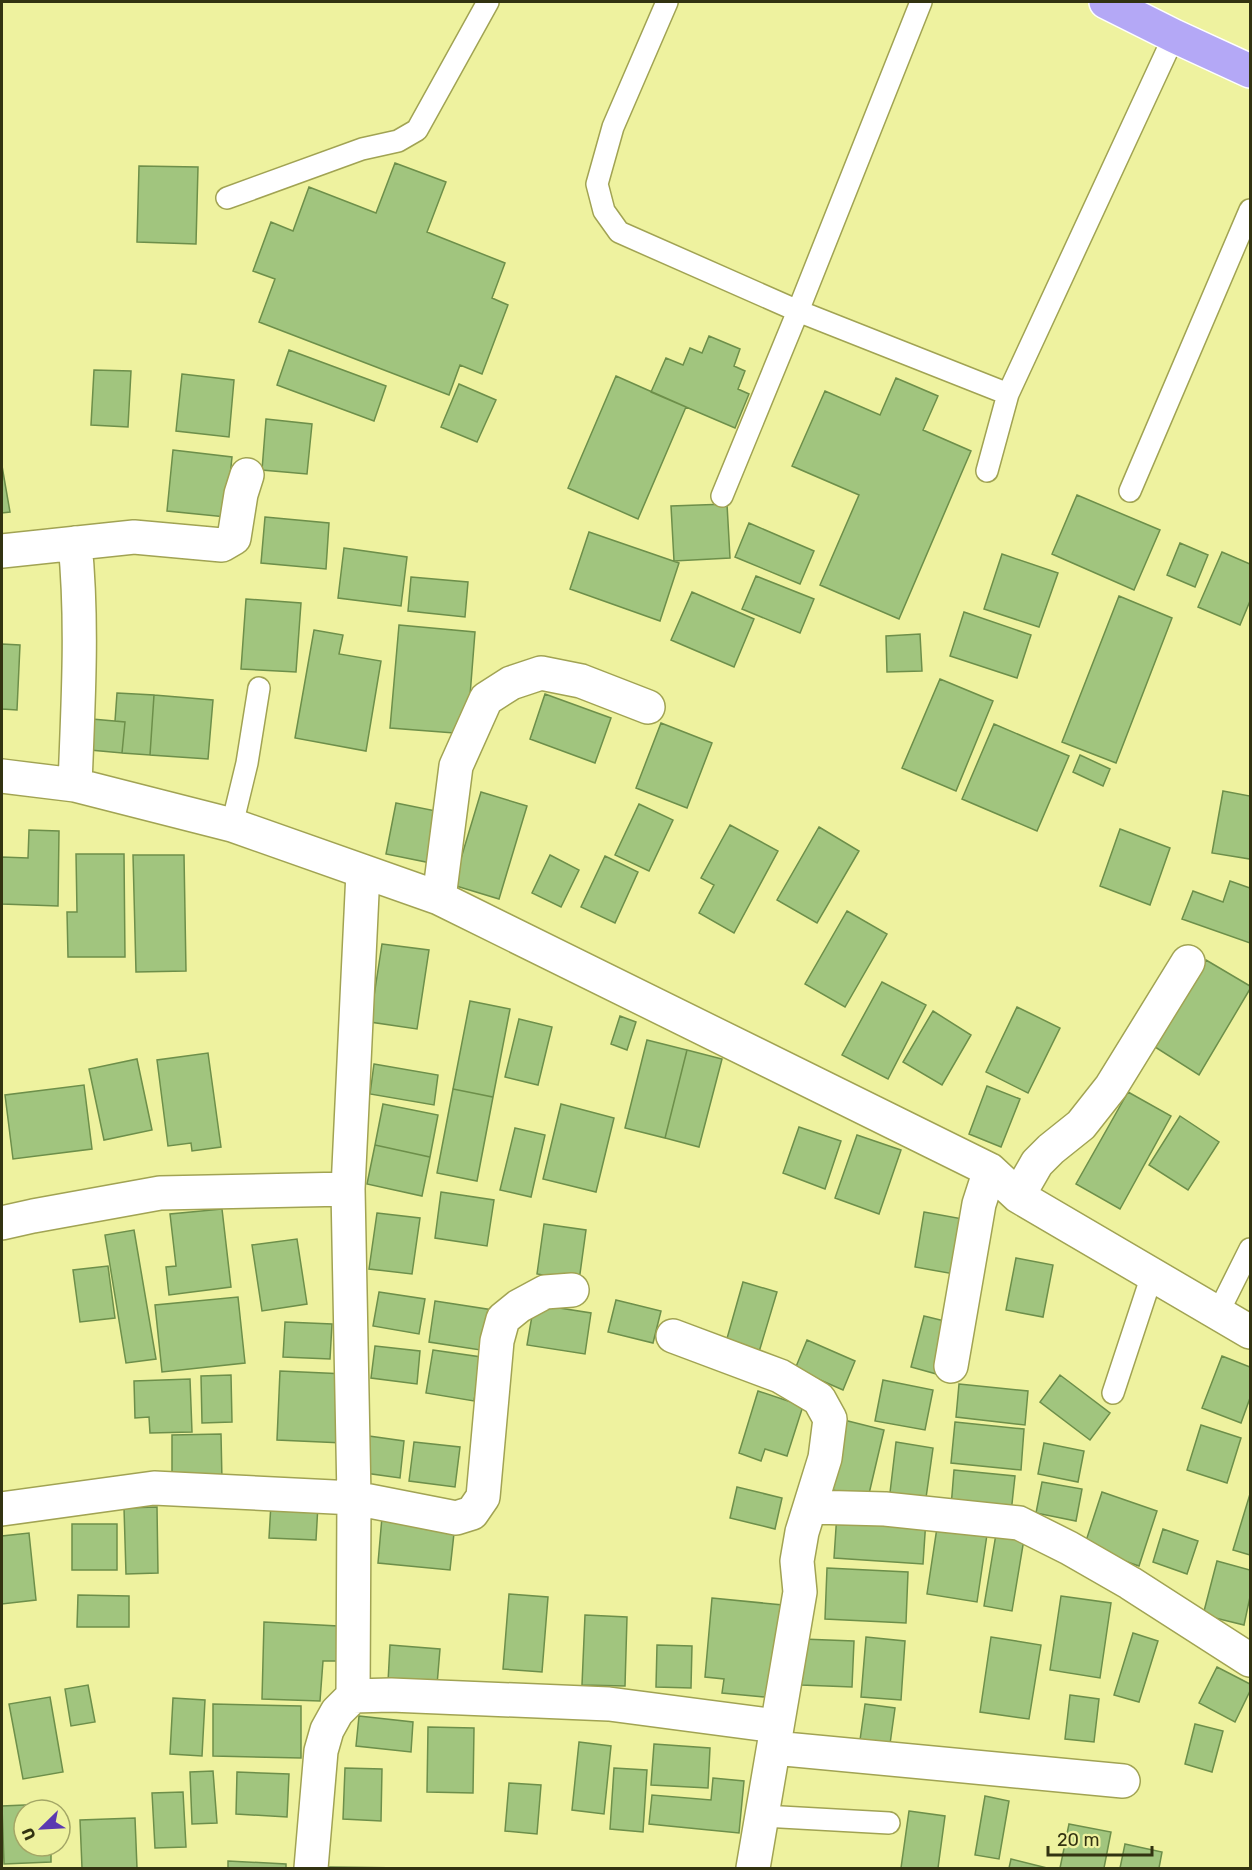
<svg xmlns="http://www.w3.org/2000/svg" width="1252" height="1870" font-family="Rubik,sans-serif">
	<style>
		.building { fill: #a1c57e; stroke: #6d8f4a; stroke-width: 1.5 }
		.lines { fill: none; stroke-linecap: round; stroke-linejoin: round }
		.service-casing { stroke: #a1a353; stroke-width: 24 }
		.minor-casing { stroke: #a1a353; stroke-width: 36 }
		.trunk-casing { stroke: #fff; stroke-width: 36 }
		.service { stroke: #fff; stroke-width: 21 }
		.minor { stroke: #fff; stroke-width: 33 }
		.trunk { stroke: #b4a8f6; stroke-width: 33 }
	</style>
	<rect width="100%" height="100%" fill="#eef29f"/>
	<path class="building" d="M395,163l51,19 -19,50 78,31 -13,35 16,7 -26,69 -22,-9 -11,30 -190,-73 16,-43 -22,-8 18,-49 22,9 16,-44 67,26z
		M139,166l59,1 -2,77 -59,-2z
		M709,336l31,13 -6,17 11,5 -7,18 11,5 -14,34 -84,-36 15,-34 17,7 7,-17 12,5z
		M289,350l97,36 -12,35 -97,-36z
		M94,370l37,1 -3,56 -37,-2z
		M182,374l52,6 -5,57 -53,-6z
		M616,376l70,31 -48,112 -70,-31z
		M896,378l42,18 -15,34 48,21 -72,168 -79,-34 39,-90 -67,-29 33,-75 55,24z
		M459,384l37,16 -19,42 -36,-15z
		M266,419l46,5 -5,50 -45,-4z
		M173,450l59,7 -6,60 -59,-6z
		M2,466l8,46 -8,1z
		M1077,495l83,35 -26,60 -82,-36z
		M727,504l3,54 -56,3 -3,-55z
		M265,517l64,6 -3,46 -65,-6z
		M749,523l65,28 -14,33 -65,-27z
		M589,532l90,31 -19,58 -90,-32z
		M1180,543l28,12 -13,32 -28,-12z
		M344,548l63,9 -6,49 -63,-8z
		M1222,552l28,12v37l-10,24 -42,-18z
		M1002,554l56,19 -19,54 -55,-18z
		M756,576l58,23 -14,34 -58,-24z
		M411,577l57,5 -3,35 -57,-6z
		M692,592l62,27 -20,48 -63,-27z
		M1119,596l53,22 -56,145 -54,-21z
		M246,599l55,4 -5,69 -55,-3z
		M964,612l67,23 -14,43 -67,-22z
		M399,625l76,7 -8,102 -77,-6z
		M314,630l29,5 -4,19 42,7 -15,90 -71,-13z
		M920,634l2,37 -35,1 -1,-36z
		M2,644l18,1 -3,65 -15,-1z
		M940,679l53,22 -37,90 -54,-23z
		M117,693l37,2 -4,60 -28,-2 3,-31 -10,-1z
		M545,694l66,24 -16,45 -65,-24z
		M154,695l59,5 -5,59 -58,-4z
		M92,719l33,3 -3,31 -32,-3z
		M661,723l51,20 -25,65 -51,-20z
		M994,724l75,32 -32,75 -75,-32z
		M1080,755l30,14 -7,17 -30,-14z
		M1223,791l27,5v63l-38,-6z
		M481,792l46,14 -28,93 -46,-14z
		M396,803l45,9 -10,51 -45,-9z
		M639,804l34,16 -24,51 -34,-16z
		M730,825l48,26 -44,82 -35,-20 15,-28 -13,-7z
		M819,827l40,24 -42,72 -40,-23z
		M1120,829l50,19 -20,57 -50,-19z
		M29,830l30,1 -1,75 -56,-2v-47l26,1z
		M76,854h48l1,103h-57l-1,-45h10z
		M133,855h51l2,116 -50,1z
		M550,855l29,15 -18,37 -29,-14z
		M605,856l33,16 -23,51 -34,-16z
		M1230,881l20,7v55l-68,-24 11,-28 30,11z
		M847,911l40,23 -42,73 -40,-23z
		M382,944l47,6 -12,79 -47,-7z
		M1206,960l44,26v3l-51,86 -44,-28z
		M882,982l44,23 -38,74 -46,-24z
		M470,1001l40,8 -17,88 -40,-8z
		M1017,1007l43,21 -32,65 -42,-21z
		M933,1011l38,24 -29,50 -39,-23z
		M620,1016l16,6 -9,28 -16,-6z
		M519,1019l33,8 -14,58 -33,-8z
		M647,1040l40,10 -22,88 -40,-10z
		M687,1050l35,9 -23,88 -34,-9z
		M208,1053l13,94 -29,4 -1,-8 -23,3 -11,-86z
		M137,1059l15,71 -48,10 -15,-71z
		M374,1064l64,11 -4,30 -64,-11z
		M84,1085l8,64 -79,10 -8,-64z
		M987,1086l33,13 -19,48 -32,-13z
		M453,1089l40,8 -16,84 -40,-8z
		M1128,1092l43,24 -51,93 -44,-25z
		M383,1104l55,11 -8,42 -55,-12z
		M561,1104l53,14 -18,74 -53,-13z
		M1180,1116l39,26 -31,48 -39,-25z
		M799,1127l42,14 -16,48 -42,-16z
		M515,1128l30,7 -14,62 -31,-7z
		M857,1135l44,15 -22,64 -44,-16z
		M375,1145l55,12 -8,39 -55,-12z
		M441,1192l53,8 -7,46 -52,-8z
		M222,1209l9,78 -62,8 -3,-28 10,-1 -6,-52z
		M924,1212l39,7 -9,55 -39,-7z
		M377,1213l43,5 -8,56 -43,-5z
		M544,1224l42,6 -7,51 -42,-7z
		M134,1230l22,129 -30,4 -21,-128z
		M297,1239l10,65 -45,7 -10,-66z
		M1016,1258l37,7 -10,52 -37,-7z
		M108,1266l7,52 -35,4 -7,-52z
		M743,1282l34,10 -18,60 -33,-10z
		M379,1292l46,7 -6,35 -46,-8z
		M238,1297l7,66 -83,9 -7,-67z
		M616,1300l45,11 -8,32 -45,-11z
		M435,1301l58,9 -6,41 -58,-9z
		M534,1304l57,9 -6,41 -58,-9z
		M924,1316l29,7 -13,52 -29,-8z
		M285,1322l47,2 -2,35 -47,-2z
		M807,1340l48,21 -12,29 -48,-21z
		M375,1346l45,5 -3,33 -46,-6z
		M433,1350l48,7 -7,44 -48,-8z
		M1222,1356l28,11v31l-9,25 -39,-15z
		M280,1371l66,3 -3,69 -66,-3z
		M231,1375l1,47 -30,1 -1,-47z
		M1060,1375l50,38 -20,27 -50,-38z
		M190,1379l2,53 -42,1 -1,-16 -14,1 -1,-37z
		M883,1380l50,10 -8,40 -50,-9z
		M959,1384l69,7 -3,34 -69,-8z
		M758,1391l45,15 -16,50 -22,-7 -4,12 -22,-8z
		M844,1420l40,10 -16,68 -40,-9z
		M955,1422l69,7 -3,41 -70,-7z
		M1201,1425l40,13 -14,45 -40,-13z
		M221,1434l1,47h-50v-46z
		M369,1436l35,5 -4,37 -35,-5z
		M414,1442l46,5 -5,40 -46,-6z
		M896,1442l37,6 -8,57 -36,-4z
		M1044,1443l40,8 -6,31 -40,-8z
		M954,1470l61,6 -4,37 -60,-6z
		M1042,1482l40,7 -6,32 -40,-8z
		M737,1487l45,11 -7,31 -45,-11z
		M1102,1492l55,19 -18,55 -55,-19z
		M1250,1494v61l-17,-5z
		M271,1503l47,2 -2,35 -47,-2z
		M157,1507l1,66 -32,1 -2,-66z
		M837,1513l89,6 -3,45 -89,-6z
		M382,1517l73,7 -5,46 -72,-7z
		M938,1521l50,7 -11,74 -50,-8z
		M72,1524h45v46h-45z
		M1163,1529l35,12 -11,33 -34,-12z
		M29,1533l7,67 -34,4v-68z
		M996,1534l28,5 -12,72 -28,-5z
		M1217,1561l33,9v27l-6,28 -41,-10z
		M827,1568l81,4 -2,51 -81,-4z
		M509,1594l39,3 -6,75 -39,-3z
		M78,1595l51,1v31h-52z
		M1061,1596l50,7 -11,75 -50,-8z
		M712,1598l71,7 -8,93 -53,-5 2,-14 -19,-2z
		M585,1615l42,2 -2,69 -43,-1z
		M264,1622l74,4 -1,35h-14l-3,40 -58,-2z
		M1133,1633l25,8 -19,61 -25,-7z
		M866,1637l39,4 -4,59 -40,-3z
		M991,1637l50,8 -12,74 -49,-7z
		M802,1639l52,2 -2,46 -51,-2z
		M390,1645l50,4 -3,36 -49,-3z
		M657,1645l35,1 -1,42 -35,-1z
		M1217,1667l33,17v7l-15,31 -36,-19z
		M88,1685l7,37 -24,4 -6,-37z
		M1070,1695l29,4 -5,43 -29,-3z
		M50,1697l13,75 -40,7 -14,-75z
		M173,1698l32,2 -3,56 -32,-2z
		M213,1704l88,2v52l-88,-2z
		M865,1704l30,4 -5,36 -30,-4z
		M359,1716l54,6 -2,30 -55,-6z
		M1195,1724l28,7 -11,41 -27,-8z
		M428,1727l46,1 -1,65 -46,-1z
		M579,1742l32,4 -7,68 -32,-4z
		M654,1744l56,4 -2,40 -57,-3z
		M345,1768l37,1 -1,52 -38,-2z
		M614,1768l33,2 -4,62 -33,-3z
		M213,1771l4,52 -25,1 -2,-52z
		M237,1772l52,2 -2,43 -51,-3z
		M713,1778l31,3 -5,52 -90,-9 3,-29 59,5z
		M509,1783l32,2 -4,49 -32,-3z
		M183,1792l3,55 -31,1 -3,-55z
		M985,1796l24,5 -10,58 -24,-4z
		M48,1804l1,6h-25v36h27v16l-47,2 -2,-58z
		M909,1811l36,5 -7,52h-37z
		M135,1818l2,50h-55l-2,-48z
		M1069,1824l42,8 -7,36h-44z
		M1125,1844l37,8 -3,16h-39z
		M1011,1859l36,9h-38z
		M228,1861l58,3v4h-58z
		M329,1867l78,1h-78z"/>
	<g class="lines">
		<defs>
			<path id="service" d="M667,2l-54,125 -16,57 7,27 15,21 179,79 210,83
				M227,198l135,-49 36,-8 19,-11 71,-128
				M987,471l21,-77 166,-358
				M1130,491l120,-281
				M722,496l76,-185 123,-309
				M232,825l15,-62 12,-75
				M1218,1313l32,-64
				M1113,1393l39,-118
				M763,1816l126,7"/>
			<path id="minor" d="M2,551l132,-14 88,8 12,-7 7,-44 6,-19
				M2,776l73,9 157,40 207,73 551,272 28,26 232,136
				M75,785c3,-81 8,-161 0,-242
				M439,898l17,-132 30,-67 25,-16 30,-10 40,8 67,26
				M1018,1196l19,-33 14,-14 30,-24 30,-38 77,-125
				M2,1223l31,-7 127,-23 188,-4
				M673,1336l107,40 39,23 11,20 -5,39 -23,74 -5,29 3,31 -47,276
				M951,1366l28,-162 11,-34
				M811,1507l74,2 134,14 50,25 61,35 120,77
				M2,1509l152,-21 200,10 102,20 16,-5 11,-16 14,-156 6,-22 16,-13 26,-14 27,-2
				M353,1696l1,-198 -6,-309 15,-317
				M774,1748l349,33
				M311,1868l10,-117 6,-21 10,-18 16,-16 38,-1 218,9 168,22"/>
			<path id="trunk" d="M1106,2l68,34 76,35"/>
		</defs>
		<use href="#service" class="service-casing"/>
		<use href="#minor" class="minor-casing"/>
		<use href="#trunk" class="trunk-casing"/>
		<use href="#service" class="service"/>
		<use href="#minor" class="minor"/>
		<use href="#trunk" class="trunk"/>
	</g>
	<rect width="1252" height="1870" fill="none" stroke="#323311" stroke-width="6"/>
	<g transform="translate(42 1828) rotate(246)"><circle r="28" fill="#eef29f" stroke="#a3a666" stroke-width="1.5"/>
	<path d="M0-4.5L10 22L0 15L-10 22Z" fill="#5b39b1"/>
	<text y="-9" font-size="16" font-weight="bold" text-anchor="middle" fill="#323311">U</text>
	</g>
	<path d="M1048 1846v9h104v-9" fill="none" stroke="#323311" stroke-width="3"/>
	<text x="1057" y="1846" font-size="18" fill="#323311" stroke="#eef29f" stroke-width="4.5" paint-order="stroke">20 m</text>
</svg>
